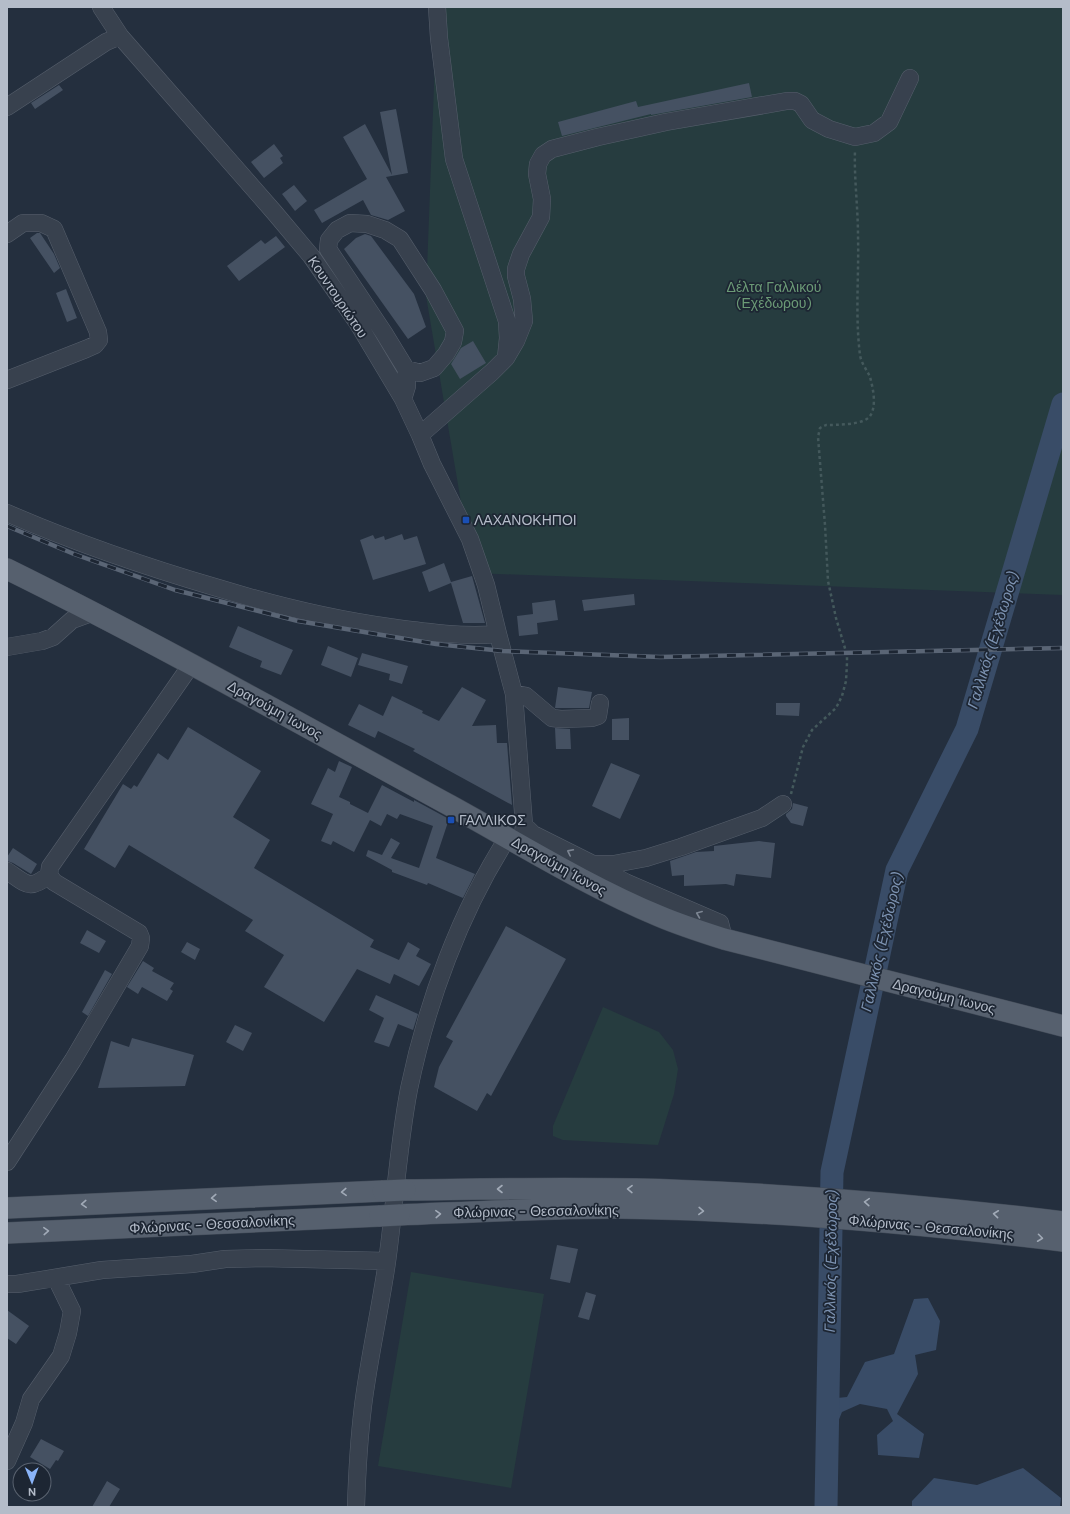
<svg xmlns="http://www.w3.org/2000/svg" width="1070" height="1514" font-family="'DM Sans',sans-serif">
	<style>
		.green { fill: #263c3f }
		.water { fill: #394c67 }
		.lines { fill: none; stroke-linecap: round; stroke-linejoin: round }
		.river { stroke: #394c67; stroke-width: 23 }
		.building { fill: #455162 }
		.minor-casing { stroke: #565f6c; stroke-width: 18 }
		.major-casing { stroke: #414a57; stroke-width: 22 }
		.path { stroke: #44595c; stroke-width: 2.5; stroke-dasharray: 3 3; stroke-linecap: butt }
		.minor { stroke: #38414e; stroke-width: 17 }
		.major { stroke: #56606e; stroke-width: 21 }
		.rail-casing { stroke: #5a6575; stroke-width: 4.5 }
		.rail { stroke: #1d2633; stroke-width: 3; stroke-dasharray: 9; stroke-linecap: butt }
		.major-bridge-casing { stroke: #414a57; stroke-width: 22; stroke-linecap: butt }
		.major-bridge { stroke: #56606e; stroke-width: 21 }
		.oneway { stroke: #7c8592 }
		.oneway2 { stroke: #a1aab7 }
		.transit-dot { fill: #1a4fb4; stroke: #1d2633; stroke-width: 1.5 }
		.labels { text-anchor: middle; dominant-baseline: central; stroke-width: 3.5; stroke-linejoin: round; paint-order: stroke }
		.park-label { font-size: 14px; fill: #6b9a76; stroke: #1d2633 }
		.street-label { font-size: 14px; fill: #b4bcc9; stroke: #1d2633 }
		.poi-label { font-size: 14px; fill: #b4bcc9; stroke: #1d2633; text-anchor: start }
		.water-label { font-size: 15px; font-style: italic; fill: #7c92b1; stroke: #1d2633 }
	</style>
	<rect width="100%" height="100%" fill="#242f3e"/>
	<path class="green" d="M437,7h626v588l-590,-22 -47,-277z
		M603,1007l56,25 14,18 5,19 -4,25 -16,51 -95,-5 -10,-4v-10z
		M411,1272l133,22 -33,194 -133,-22z"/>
	<path class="water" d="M928,1298l12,23 -4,29 -21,5 3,19 -21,40 27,20 -5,24 -41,-3 -1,-20 16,-14 -6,-12 -27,-5 -18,8 -15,37 10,-51 10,-1 18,-35 29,-8 20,-55z
		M1023,1468l38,30 -1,9h-148v-6l22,-23 43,7z"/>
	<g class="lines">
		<path class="river" d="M826,1507l6,-335 65,-302 70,-141 96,-325"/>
	</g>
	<path class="building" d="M749,83l3,14 -101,18v-1l-89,22 -4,-14 78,-21 2,6z
		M59,85l4,5 -28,19 -4,-6z
		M396,109l12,64 -22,4 19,34 -17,9 -17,-5 -8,-15 -41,23 -8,-13 53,-31 -24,-42 22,-13 27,51 -12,-63z
		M274,144l9,12 -3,2 3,5 -19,15 -13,-16z
		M294,185l13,16 -12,10 -13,-17z
		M37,233h3l14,21 6,14 -6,5 -24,-35z
		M365,234l6,2 43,58 12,33 -18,12 -64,-90 12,-11z
		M276,236l9,11 -46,34 -12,-15 34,-26 4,4z
		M66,289l11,29 -10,4 -11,-29z
		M473,341l13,22 -26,16 -9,-15 10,-16z
		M402,534l2,6 13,-4 9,28 -53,16 -13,-40 13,-5 2,4 9,-3 1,4z
		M444,563l7,19 21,-6 13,47h-22l-12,-40 -22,9 -7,-20z
		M634,594l1,11 -51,6 -2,-11z
		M555,600l3,20 -21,3 1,11 -19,2 -2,-20 16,-2 -1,-11z
		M238,626l55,24 -12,25 -21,-8 2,-6 -33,-14z
		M328,646l30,12 -7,19 -30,-12z
		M362,653l46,13 -6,18 -13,-4 1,-6 -32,-9z
		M462,687l24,13 -14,26 24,-1 1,18h10l5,62 -99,-54 2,-2 -37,-18 -3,7 -27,-13 11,-21 24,12 9,-20 31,15 -1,2 17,8z
		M558,687l34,5 -3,16h-34z
		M776,703h24l-1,13 -23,-1z
		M629,718v22h-17v-21z
		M188,727l73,44 -28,46 37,23 -16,28 120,72 -4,7 29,13 9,-18 12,7 -4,7 15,8 -12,22 -25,-12 -4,10 -33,-15 -33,53 -60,-35 20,-32 -39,-24 8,-11 -124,-75 -14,23 -31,-19 39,-65 8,5 3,-4 3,2 21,-34 10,7z
		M555,728l15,1 1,20h-15z
		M339,761l13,6 -13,30 11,5v2l18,9 14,-28 32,17v-2l35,19 -13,39 39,16 -12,24 -35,-15 -1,2 -35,-13v-2l-26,-14 2,-6 14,5 9,-17 9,5 -9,15 28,10 14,-42 -33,-12 -3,5 -10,-5 -6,12 -11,-6 -16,32 -21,-11 -2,4 -10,-4 12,-27 -22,-10 17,-36 7,4z
		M611,763l29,12 -20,44 -28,-13z
		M793,803l15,4 -5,19 -12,-3 -5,-7v-2l6,-5z
		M759,841l16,2 -4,35 -35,-4 -2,12 -8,-2 -42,2v-11l-12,1 -2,-15 26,-9 18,-1v-5z
		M13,848l24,16 -6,10 -18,-11 -6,-2v-4z
		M506,926l60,33 -75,137 -4,-3 -10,18 -43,-24 5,-20 14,-26 -7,-4z
		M87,930l19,11 -7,12 -19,-10z
		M187,942l13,7 -5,11 -14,-8z
		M143,961l11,7 -2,3 22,12 -4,6 3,2 -6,10 -25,-14 -4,7 -11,-7z
		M105,970l7,4 -24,42 -6,-4z
		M376,995l42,19 -5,16 -15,-6 -9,23 -15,-5 10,-24 -15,-8z
		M235,1025l17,8 -9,18 -17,-9z
		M132,1038l62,17 -9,31 -87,2 13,-47 18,6z
		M557,1245l21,4 -8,34 -20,-4z
		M586,1292l10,3 -7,25 -11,-3z
		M7,1310l22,16 -13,18 -9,-6z
		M41,1439l23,12 -6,10 -2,-1 -6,9 -20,-12z
		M107,1481l13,8 -11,18h-17z"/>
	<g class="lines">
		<defs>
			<path id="minor" d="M101,7l19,29 154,176 37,44 46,66 46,77 17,36 12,29 38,75 16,46 12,49 16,60 10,131 -2,20
				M7,107l99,-65 14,-6
				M7,234l16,-11h18l13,6 44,103 1,8 -4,5 -9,4 -79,31
				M506,358l10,-17 8,-20 -2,-22 -6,-23v-7l5,-15 20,-37 1,-18 -5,-25 1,-10 5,-9 9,-6 46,-12 68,-15 121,-21h8l6,3 11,16 17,9 26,8 19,-4 15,-11 21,-44
				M403,399l4,-13 -1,-17 14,4 14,-5 12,-14 7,-12 2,-11 -22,-41 -33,-51 -15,-9 -18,-6 -17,-1 -13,7 -8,10 -1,9 56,84 22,36
				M420,435l72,-63 14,-14 2,-20 -1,-17 -53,-162 -15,-121 -2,-31
				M7,513c69,30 139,54 211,75 56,17 113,31 171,39 37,5 72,10 109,7
				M7,647l35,-6 11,-4 19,-17 22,-8
				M514,694l12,2 26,22 9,1 31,-1 6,-2 2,-13
				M524,825l9,9 60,30 32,18 95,41 4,16
				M593,864h21l32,-6 35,-11 81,-29 21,-14
				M7,871c20,13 22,20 42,4
				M7,1162l66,-102 67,-114 1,-8 -2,-5 -85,-51 -5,-7 1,-8 141,-202
				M7,1284h10l85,-14 90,-6 33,-5 37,-1 125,3
				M7,1461l17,-38 7,-24 30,-43 7,-23 4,-22 -16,-33
				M356,1507c1,-33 3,-68 7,-101 6,-48 17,-96 24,-144 8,-58 11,-116 22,-173 18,-87 51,-177 99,-252"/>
			<path id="major" d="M7,569c150,74 297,157 444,237 69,38 136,80 208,110 21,9 43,16 65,23l339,87
				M405,1190c89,-1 177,-3 265,0 132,5 263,16 393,32
				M7,1208l376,-17
				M399,1215c73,-3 145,-7 218,-7 149,2 298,15 446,33
				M7,1233l373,-17"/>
		</defs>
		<use href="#minor" class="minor-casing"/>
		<use href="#major" class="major-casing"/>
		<path class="path" d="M791,794l12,-47 9,-17 24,-22 6,-12 4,-15 1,-18v-8l-11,-37 -8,-37 -3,-56 -7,-88 2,-9 6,-3c10,0 38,0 44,-9 7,-10 3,-28 0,-39 -3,-7 -9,-14 -10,-22 -5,-40 -1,-79 -2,-119 0,-29 -4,-57 -3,-86"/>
		<use href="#minor" class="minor"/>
		<use href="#major" class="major"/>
		<defs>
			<path id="rail" d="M7,526l67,28 101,36 123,31 138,23 67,7 157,6 403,-9"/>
		</defs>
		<use href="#rail" class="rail-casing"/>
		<use href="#rail" class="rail"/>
		<defs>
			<path id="major-bridge" d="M383,1191l22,-1
				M380,1216l19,-1"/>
		</defs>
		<use href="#major-bridge" class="major-bridge-casing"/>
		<use href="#major-bridge" class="major-bridge"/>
	</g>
	<defs><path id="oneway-chevron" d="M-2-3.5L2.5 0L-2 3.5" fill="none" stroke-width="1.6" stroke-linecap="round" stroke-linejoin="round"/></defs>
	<g class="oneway">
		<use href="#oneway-chevron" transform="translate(570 852) rotate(-153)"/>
		<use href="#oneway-chevron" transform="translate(699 914) rotate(-158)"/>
	</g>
	<g class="oneway2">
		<use href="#oneway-chevron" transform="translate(500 1189) rotate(180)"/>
		<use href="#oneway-chevron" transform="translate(630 1189) rotate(-179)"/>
		<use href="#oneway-chevron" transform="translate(344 1192) rotate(177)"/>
		<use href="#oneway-chevron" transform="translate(214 1198) rotate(177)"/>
		<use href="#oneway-chevron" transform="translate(867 1202) rotate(-176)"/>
		<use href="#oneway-chevron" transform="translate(84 1204) rotate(177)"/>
		<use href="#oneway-chevron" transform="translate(701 1211) rotate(2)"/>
		<use href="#oneway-chevron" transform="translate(438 1214) rotate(-3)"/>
		<use href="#oneway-chevron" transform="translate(996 1214) rotate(-174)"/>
		<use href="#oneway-chevron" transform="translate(46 1231) rotate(-3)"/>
		<use href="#oneway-chevron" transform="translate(1040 1238) rotate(7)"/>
	</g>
	<g class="transit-dot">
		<rect x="462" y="516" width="8" height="8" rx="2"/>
		<rect x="447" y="816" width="8" height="8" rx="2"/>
	</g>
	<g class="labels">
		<g class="park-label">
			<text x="774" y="287">Δέλτα Γαλλικού<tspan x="774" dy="16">(Εχέδωρου)</tspan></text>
		</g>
		<g class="street-label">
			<text transform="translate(338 297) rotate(56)">Κουντουριώτου</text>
			<text transform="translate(275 710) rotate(29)">Δραγούμη Ίωνος</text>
			<text transform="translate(559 866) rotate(29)">Δραγούμη Ίωνος</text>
			<text transform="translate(944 996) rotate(14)">Δραγούμη Ίωνος</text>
			<text transform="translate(536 1211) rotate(-1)">Φλώρινας - Θεσσαλονίκης</text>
			<text transform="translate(212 1224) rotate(-3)">Φλώρινας - Θεσσαλονίκης</text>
			<text transform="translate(931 1227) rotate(5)">Φλώρινας - Θεσσαλονίκης</text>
		</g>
		<g class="poi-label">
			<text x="474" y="520">ΛΑΧΑΝΟΚΗΠΟΙ</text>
			<text x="459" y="820">ΓΑΛΛΙΚΟΣ</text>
		</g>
		<g class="water-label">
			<text transform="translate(993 640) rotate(-73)">Γαλλικός (Εχέδωρος)</text>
			<text transform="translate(882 942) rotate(-77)">Γαλλικός (Εχέδωρος)</text>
			<text transform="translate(831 1261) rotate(-89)">Γαλλικός (Εχέδωρος)</text>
		</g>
	</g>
	<rect width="1070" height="1514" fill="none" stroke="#b4bcc9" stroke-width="16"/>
	<g transform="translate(32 1482) rotate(179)"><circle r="19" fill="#1d2633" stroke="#59626f"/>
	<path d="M0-3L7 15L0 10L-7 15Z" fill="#8ab4f8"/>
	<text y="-6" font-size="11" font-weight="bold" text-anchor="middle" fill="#b4bcc9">N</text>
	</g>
</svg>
